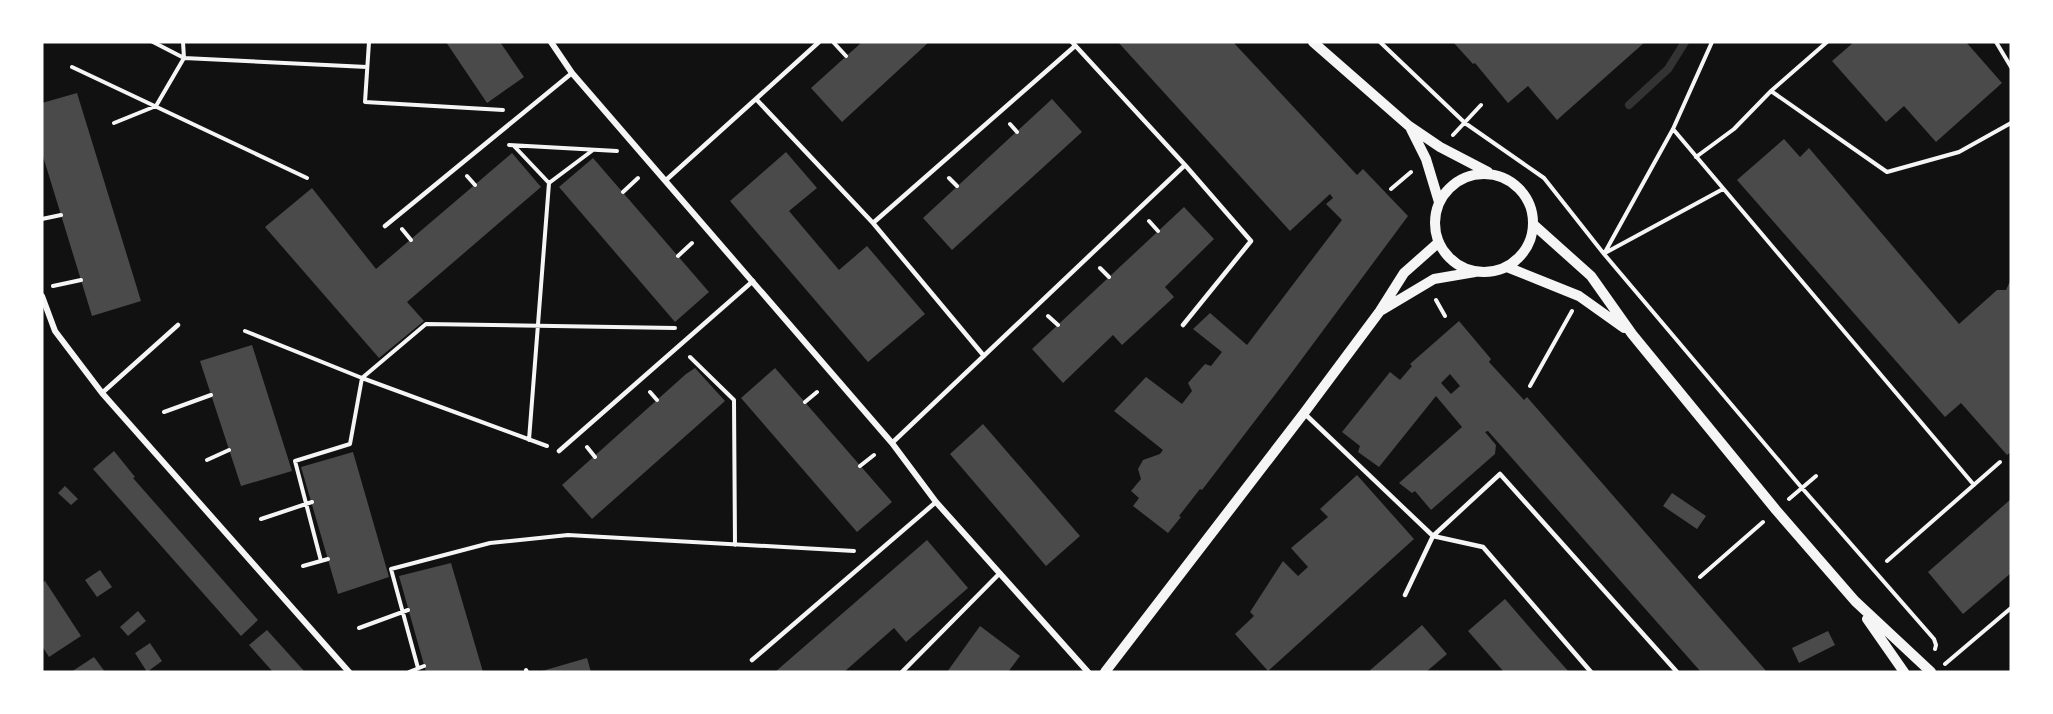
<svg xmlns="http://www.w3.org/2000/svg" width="2053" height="714" font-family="Georgia,serif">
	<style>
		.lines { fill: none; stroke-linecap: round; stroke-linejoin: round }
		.stream { stroke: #333; stroke-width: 8 }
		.building { fill: #4a4a4a; fill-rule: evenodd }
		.path { stroke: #f5f5f5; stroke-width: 4 }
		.service { stroke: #f5f5f5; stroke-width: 4.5 }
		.minor { stroke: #f5f5f5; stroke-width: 6 }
		.tertiary { stroke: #f5f5f5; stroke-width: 10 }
	</style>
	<rect width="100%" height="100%" fill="#111"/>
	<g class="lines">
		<path class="stream" d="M1629,105l39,-36 17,-27"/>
	</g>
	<path class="building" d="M446,42h54l24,35 -37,26z
		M862,42h67l-87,80 -31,-34z
		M1118,42h115l124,133 6,-6 45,47 -121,163 -85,111 -2,-1 -21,27 2,1 -13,16 -35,-27 6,-8 -8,-7 10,-12 -3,-10 5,-9 17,-6 3,-4 -49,-39 32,-34 36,27 10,-13 -4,-8 17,-19 6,2 11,-14 -29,-23 17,-16 37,32 95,-125 -16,-16 7,-6 -3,-4 -40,37z
		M1453,42h192l-88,78 -29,-34 -20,17 -33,-40 -2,1z
		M1854,42h112l36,41 -66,59 -32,-36 -18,16 -54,-61z
		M77,93l64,208 -49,15 -50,-163v-50z
		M1052,99l30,33 -130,118 -29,-32z
		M1784,139l16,18 9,-9 150,176 38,-34h9l5,-11v173l-4,3 -46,-52 -16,14 -208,-237z
		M786,152l31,36 -28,23 50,59 28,-24 58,68 -57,48 -138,-161z
		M512,153l29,34 -134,115 17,19 -45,37 -114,-131 47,-39 64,81z
		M593,158l116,134 -34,30 -116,-135z
		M1184,207l30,32 -49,48 9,10 -52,48 -9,-10 -50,48 -31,-34z
		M1459,321l32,38 -2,3 35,38 3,-3 240,275h-66l-213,-241 -3,1 11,13 -1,9 -64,56 -16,-19 -3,2 -13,-10 63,-56 -26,-31 -57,71 -21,-15 2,-6 -18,-14 48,-60 10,8 12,-14 -2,-2zM1450,374l10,12 -9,8 -10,-11z
		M252,345l40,126 -51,15 -41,-125z
		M695,368l30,33 -133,118 -30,-34 124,-111z
		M775,368l117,134 -35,30 -116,-134z
		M983,424l97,112 -34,30 -96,-112z
		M114,451l21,26 -2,1 125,142 -17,16 -148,-167z
		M353,452l36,125 -51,17 -37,-127z
		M1357,475l57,64 -146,132 -33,-37 19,-18 -4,-4 33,-51 15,15 10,-9 -17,-19 37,-31 -8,-8z
		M65,486l13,13 -7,6 -13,-12z
		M1672,493l34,23 -9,13 -34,-23z
		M2011,499v74l-48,41 -35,-42z
		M927,540l41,48 -62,54 -12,-14 -50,44h-69z
		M451,563l32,109h-57l-27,-96z
		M100,570l12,17 -15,10 -12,-17z
		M45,581l36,55 -32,21 -7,-11v-63z
		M1505,599l32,37 32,36h-65l-36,-41z
		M138,611l8,10 -18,15 -8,-9z
		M1422,625l25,29 -21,18h-58z
		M980,626l40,30 -12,16h-61z
		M267,630l9,10 29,32h-32l-24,-27z
		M1828,631l7,14 -36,18 -7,-15z
		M150,643l12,18 -15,11 -12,-19z
		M94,657l11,15h-34z
		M587,658l4,14h-48l-1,-1z"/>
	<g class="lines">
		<path class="path" d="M153,42l31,16 183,9
			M369,42l-4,60 138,8
			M1380,42l85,81 79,55 60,76 198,234 132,151 2,6 -1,4
			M1996,42l15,25
			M834,43l12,13
			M72,67l235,111
			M1771,91l116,81 72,-20 52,-29
			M114,123l42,-17 28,-48 -1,-16
			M1010,124l7,8
			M1673,129l301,356
			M1453,135l28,-30
			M509,145l108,6
			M514,146l35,37 44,-33
			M1696,157l38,-28 37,-38 56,-49
			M467,176l8,9
			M949,178l8,8
			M1391,189l20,-17
			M623,192l15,-14
			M42,219l19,-4
			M1149,221l9,10
			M402,229l9,11
			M1605,253l118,-64
			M1604,254l69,-125 39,-87
			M678,256l14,-13
			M1100,268l9,9
			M53,286l28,-6
			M1436,300l9,16
			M1048,316l10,9
			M245,331l117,47 185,68
			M690,357l44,43 1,145
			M1530,386l42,-75
			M650,392l7,8
			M805,402l12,-10
			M164,412l47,-17
			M529,440l20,-257
			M587,447l8,10
			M207,460l22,-10
			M860,466l14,-11
			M1789,499l27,-23
			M261,519l51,-17
			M321,561l-26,-100 55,-17 12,-66 64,-54 249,4
			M1887,561l113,-99
			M303,566l25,-7
			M1700,577l63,-55
			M359,628l49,-18
			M1945,664l66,-56
			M418,668l-27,-99 99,-26 78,-8 286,16
			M526,670l1,2
			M409,672l15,-6"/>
		<path class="service" d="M1072,42l113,123 66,76 -68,84
			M756,99l117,124 111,133
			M665,181l154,-139
			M873,223l202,-177
			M385,226l187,-153
			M102,393l76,-68
			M1305,414l128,122 -28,59
			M892,443l293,-278
			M559,451l194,-170
			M1433,536l67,-62 177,198
			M1433,536l50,11 108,125
			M752,660l184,-158
			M902,672l98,-99"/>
		<path class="minor" d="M551,42l21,31 320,370 44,59 152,170
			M42,296l13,35 47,62 247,279"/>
		<path class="tertiary" d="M1313,42l96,84 31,21 48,25
			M1411,129l15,30 13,43
			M1435 223a49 49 0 1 1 98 0a49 49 0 1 1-98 0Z
			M1534,225l57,51 41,58 144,176 79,91 76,71
			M1507,267l72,29 45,32
			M1382,310l52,-31 41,-7
			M1867,619l37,53
			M1105,672l199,-259 76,-102 24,-38 35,-31"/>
	</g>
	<rect width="2053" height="714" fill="none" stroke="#ffffff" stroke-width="87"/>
</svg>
